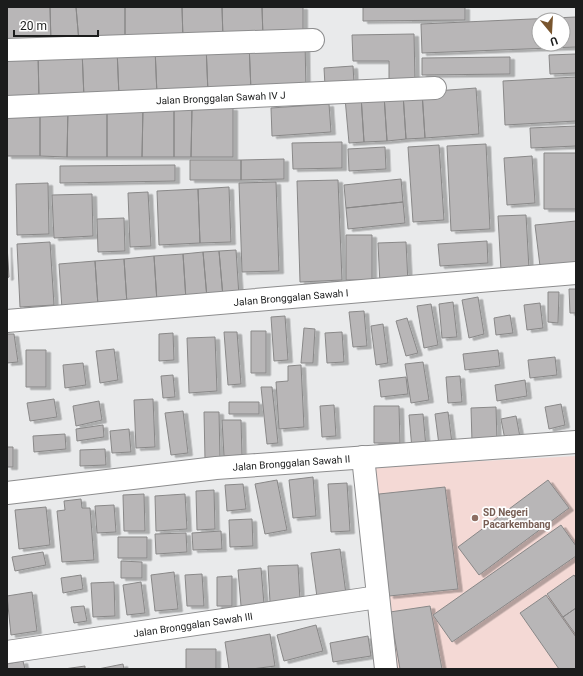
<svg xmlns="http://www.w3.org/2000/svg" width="583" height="676" font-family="Roboto,sans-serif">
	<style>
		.education { fill: #f4d9d5 }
		.building { fill: #b8b6b7; stroke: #898888; fill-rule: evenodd; filter: url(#shadow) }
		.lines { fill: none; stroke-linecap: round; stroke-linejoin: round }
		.minor-casing { stroke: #8d8d8e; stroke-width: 24 }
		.minor { stroke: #fff; stroke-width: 22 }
		.education-dot { fill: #8d6e63; stroke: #fff; stroke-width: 1.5 }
		.labels { text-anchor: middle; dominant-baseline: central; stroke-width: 3.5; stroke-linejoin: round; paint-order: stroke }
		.street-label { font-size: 10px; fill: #1b1c1c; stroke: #fff }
		.education-label { font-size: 10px; font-weight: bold; fill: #785e54; stroke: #fff; text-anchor: start }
	</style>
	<defs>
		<filter id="shadow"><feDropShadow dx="4.5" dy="2.5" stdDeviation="0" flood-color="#0004"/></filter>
	</defs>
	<rect width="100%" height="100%" fill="#e9eaeb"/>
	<path class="education" d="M576,456v213h-188l-18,-202z"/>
	<path class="building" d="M7,7h43l1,36 -44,2z
		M50,7h26l3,35 -28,1z
		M76,7h49v34l-46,1z
		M125,7h57l1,33 -58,1z
		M182,7h40l1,32 -40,1z
		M222,7h40l1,31 -40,1z
		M262,7h41v30l-40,1z
		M363,7h102v13l-102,1z
		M576,17v30l-154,6 -1,-29zM539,20h24v24h-24z
		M414,34l1,46 -26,1v-20h-36l-1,-26z
		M305,42l1,47 -55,2 -2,-48z
		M249,43l2,48 -43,2 -2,-48z
		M206,45l2,48 -51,2 -2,-47z
		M155,48l2,47 -38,1 -2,-47z
		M117,49l2,47 -35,2 -2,-48z
		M82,50l2,48 -45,2 -1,-48z
		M38,52l1,48 -32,1v-48z
		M576,54v19l-26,1 -1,-19z
		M510,57v17l-88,1v-17z
		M353,66l1,17 -29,3 -1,-18z
		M576,77v44l-71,4 -2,-44z
		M476,88l3,46 -54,4 -3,-46z
		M422,92l3,46 -19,1 -3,-45z
		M403,94l3,45 -19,2 -3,-46z
		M384,95l3,46 -23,1 -3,-46z
		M361,96l3,46 -15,1 -4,-45z
		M329,104l2,28 -59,4 -1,-28z
		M68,107h39v50h-40z
		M68,107l-1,50 -27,-1v-46z
		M107,107h36l-1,50h-35z
		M143,107h31v50h-32z
		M174,107h18l-1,50h-17z
		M192,107l41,1v49h-42z
		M7,110h33v46h-33z
		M576,126v20l-45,2 -1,-20z
		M342,142v26l-49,1 -1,-26z
		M486,144l4,85 -39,2 -4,-85z
		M439,145l5,75 -31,2 -5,-75z
		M385,147l1,22 -37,2 -1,-22z
		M544,153h32v56h-32z
		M532,156l3,47 -28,2 -3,-47z
		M284,159v20l-43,1v-20z
		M190,160h51v20h-51z
		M175,165v16l-115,2v-17z
		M401,179l2,23 -57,6 -2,-23z
		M338,180l4,100 -42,2 -3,-101z
		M276,182l3,89 -37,1 -3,-89z
		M48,183l1,51 -32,1 -1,-51z
		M229,187l2,55 -31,1 -2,-54z
		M198,189l2,54 -41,2 -2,-54z
		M148,192l3,54 -21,1 -2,-54z
		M92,194l1,42 -39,2 -2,-43z
		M403,202l2,21 -57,6 -2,-21z
		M526,215l3,54 -28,2 -3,-55z
		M124,218l1,33 -27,1 -1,-33z
		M576,221v41l-36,4 -5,-41z
		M346,235h26v45h-26z
		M487,241l1,22 -48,3 -2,-22z
		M50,242l4,63 -34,2 -3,-63z
		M406,242l2,41 -28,1 -2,-41z
		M7,245l2,32 -2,1z
		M236,250l3,46 -16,1 -4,-46z
		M219,251l4,46 -16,1 -4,-46z
		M203,252l4,46 -21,2 -3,-46z
		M183,254l3,46 -29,2 -3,-46z
		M154,256l3,46 -30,2 -3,-45z
		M124,259l3,45 -29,2 -3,-45z
		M95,261l3,45 -36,3 -3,-45z
		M569,289h7v24h-6z
		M548,292h11l-1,31 -10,-1z
		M478,297l6,37 -15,4 -7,-38z
		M453,302l4,35 -15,1 -3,-34z
		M540,303l3,25 -16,2 -3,-25z
		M431,304l7,41 -14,3 -7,-42z
		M364,311l3,35 -14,1 -4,-35z
		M510,315l3,18 -17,2 -2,-17z
		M285,316l3,44 -14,1 -3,-44z
		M407,318l11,35 -12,3 -10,-35z
		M383,324l5,39 -12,2 -5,-39z
		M304,328l11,1 -2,34h-12z
		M251,331h15v42h-15z
		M224,332h13l4,52 -13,1z
		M342,332l2,30 -17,1 -2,-30z
		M173,333l1,27 -15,1v-27z
		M7,334h7l4,28 -11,1z
		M215,337l2,54 -28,2 -2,-55z
		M114,349l4,31 -18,3 -4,-32z
		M26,350h20v37h-20z
		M498,350l2,16 -35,4 -2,-16z
		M555,357l2,18 -27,3 -2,-18z
		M423,362l6,38 -18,3 -6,-39z
		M83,363l3,22 -21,3 -2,-23z
		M301,365l3,62 -25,2 -3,-47 12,-1v-15z
		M173,375l2,22 -12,1 -2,-22z
		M460,376l2,26 -14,1 -2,-26z
		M406,377l2,17 -27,3 -2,-17z
		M525,380l2,16 -30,5 -2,-16z
		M261,387h11l6,56 -11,1z
		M54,399l3,18 -27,4 -3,-18z
		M153,399l2,48 -19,1 -2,-48z
		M99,401l3,19 -26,6 -3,-20z
		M229,402h30v12h-30z
		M561,404l4,21 -16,4 -4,-22z
		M334,405l2,31 -14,1 -2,-31z
		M374,406h25l1,37h-26z
		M496,407l1,34 -25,1 -1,-34z
		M183,411l5,42 -17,2 -6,-42z
		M204,412h15l1,47h-15z
		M448,412l4,31 -13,2 -4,-31z
		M423,414l3,33 -14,2 -3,-34z
		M516,416l4,21 -15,3 -4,-21z
		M222,420h19l1,35 -18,1z
		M103,425l1,12 -27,4 -1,-12z
		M129,429l2,23 -19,1 -2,-22z
		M65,434l1,15 -32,3 -1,-16z
		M7,447h6v20h-6z
		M105,449l1,16 -26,1v-16z
		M313,477l3,39 -23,2 -4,-38z
		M277,480l10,50 -22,4 -10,-50z
		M548,480l21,28 -90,67 -21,-28z
		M347,483l3,48 -19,1 -3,-48z
		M243,484l3,25 -19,2 -2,-26z
		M445,487l13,102 -69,7 -10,-102z
		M214,490l1,39 -18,1 -1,-39z
		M144,494l1,37h-21l-1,-36z
		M185,494l2,35 -31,2 -1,-35z
		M81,499l1,9h8l4,52 -32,2 -5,-51 8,-1 -1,-9z
		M114,505l2,27 -19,1 -2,-27z
		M46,507l4,38 -31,4 -4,-39z
		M252,519l1,27 -23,1 -1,-27z
		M561,525l15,21v10l-124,86 -19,-27z
		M221,531l1,18 -29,1 -1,-17z
		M186,533l1,19 -31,2 -1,-20z
		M118,537h29v21h-29z
		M340,549l6,45 -29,3 -6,-44z
		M43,552l3,13 -31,6 -3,-14z
		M121,561l21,1v16h-21z
		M298,565l2,35 -30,2 -2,-36z
		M261,568l3,36 -23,2 -3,-36z
		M174,572l4,37 -23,2 -4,-36z
		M202,574l2,32h-17l-2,-31z
		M81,575l2,14 -20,4 -2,-15z
		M574,575l2,3v30l-13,9 -16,-23z
		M232,576v30h-15v-29z
		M114,582l1,34 -22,1 -2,-34z
		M141,582l4,31 -18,2 -4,-30z
		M32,592l5,39 -26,4 -4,-39z
		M546,595l30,42v32h-17l-39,-56z
		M84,606l3,15 -13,2 -3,-16z
		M430,606l12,63h-42l-10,-57z
		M576,608v27l-13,-18z
		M316,625l7,26 -39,10 -7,-26z
		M270,634l5,32 -23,3h-23l-4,-27z
		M368,636l3,20 -38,6 -3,-19z
		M186,649h30v20h-30z
		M23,661l2,8h-18v-5z
		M123,664l1,5h-26z
		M85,666v3h-21z"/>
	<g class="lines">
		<defs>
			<g id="minor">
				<path d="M7,50l306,-10"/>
				<path id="s1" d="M7,107l428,-19"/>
				<path id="s2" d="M7,321l569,-48"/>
				<path d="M363,457l23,212"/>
				<path id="s3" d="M7,493l209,-25 360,-26"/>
				<path id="s4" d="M7,652l371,-55"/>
			</g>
		</defs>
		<use href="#minor" class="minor-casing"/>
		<use href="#minor" class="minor"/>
	</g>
	<circle class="education-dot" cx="475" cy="518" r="4"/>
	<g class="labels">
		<g class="street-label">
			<text stroke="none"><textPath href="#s1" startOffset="214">Jalan Bronggalan Sawah IV J</textPath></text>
			<text stroke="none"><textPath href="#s2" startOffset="285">Jalan Bronggalan Sawah I</textPath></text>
			<text stroke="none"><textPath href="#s3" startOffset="286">Jalan Bronggalan Sawah II</textPath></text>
			<text stroke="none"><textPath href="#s4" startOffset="188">Jalan Bronggalan Sawah III</textPath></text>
		</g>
		<g class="education-label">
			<text x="483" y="512">SD Negeri<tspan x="483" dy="12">Pacarkembang</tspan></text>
		</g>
	</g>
	<rect width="583" height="676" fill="none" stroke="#1b1c1c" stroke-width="16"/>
	<g transform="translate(551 32) rotate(162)"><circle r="19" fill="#ffffff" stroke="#a4a4a4"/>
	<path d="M0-3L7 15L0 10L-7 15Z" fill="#78552e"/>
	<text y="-6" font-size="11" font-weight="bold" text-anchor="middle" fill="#1b1c1c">U</text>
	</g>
	<path d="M14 30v6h84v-6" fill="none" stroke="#1b1c1c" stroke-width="2"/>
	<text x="20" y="30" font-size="12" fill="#1b1c1c" stroke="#ffffff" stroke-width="3" paint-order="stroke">20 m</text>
</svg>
